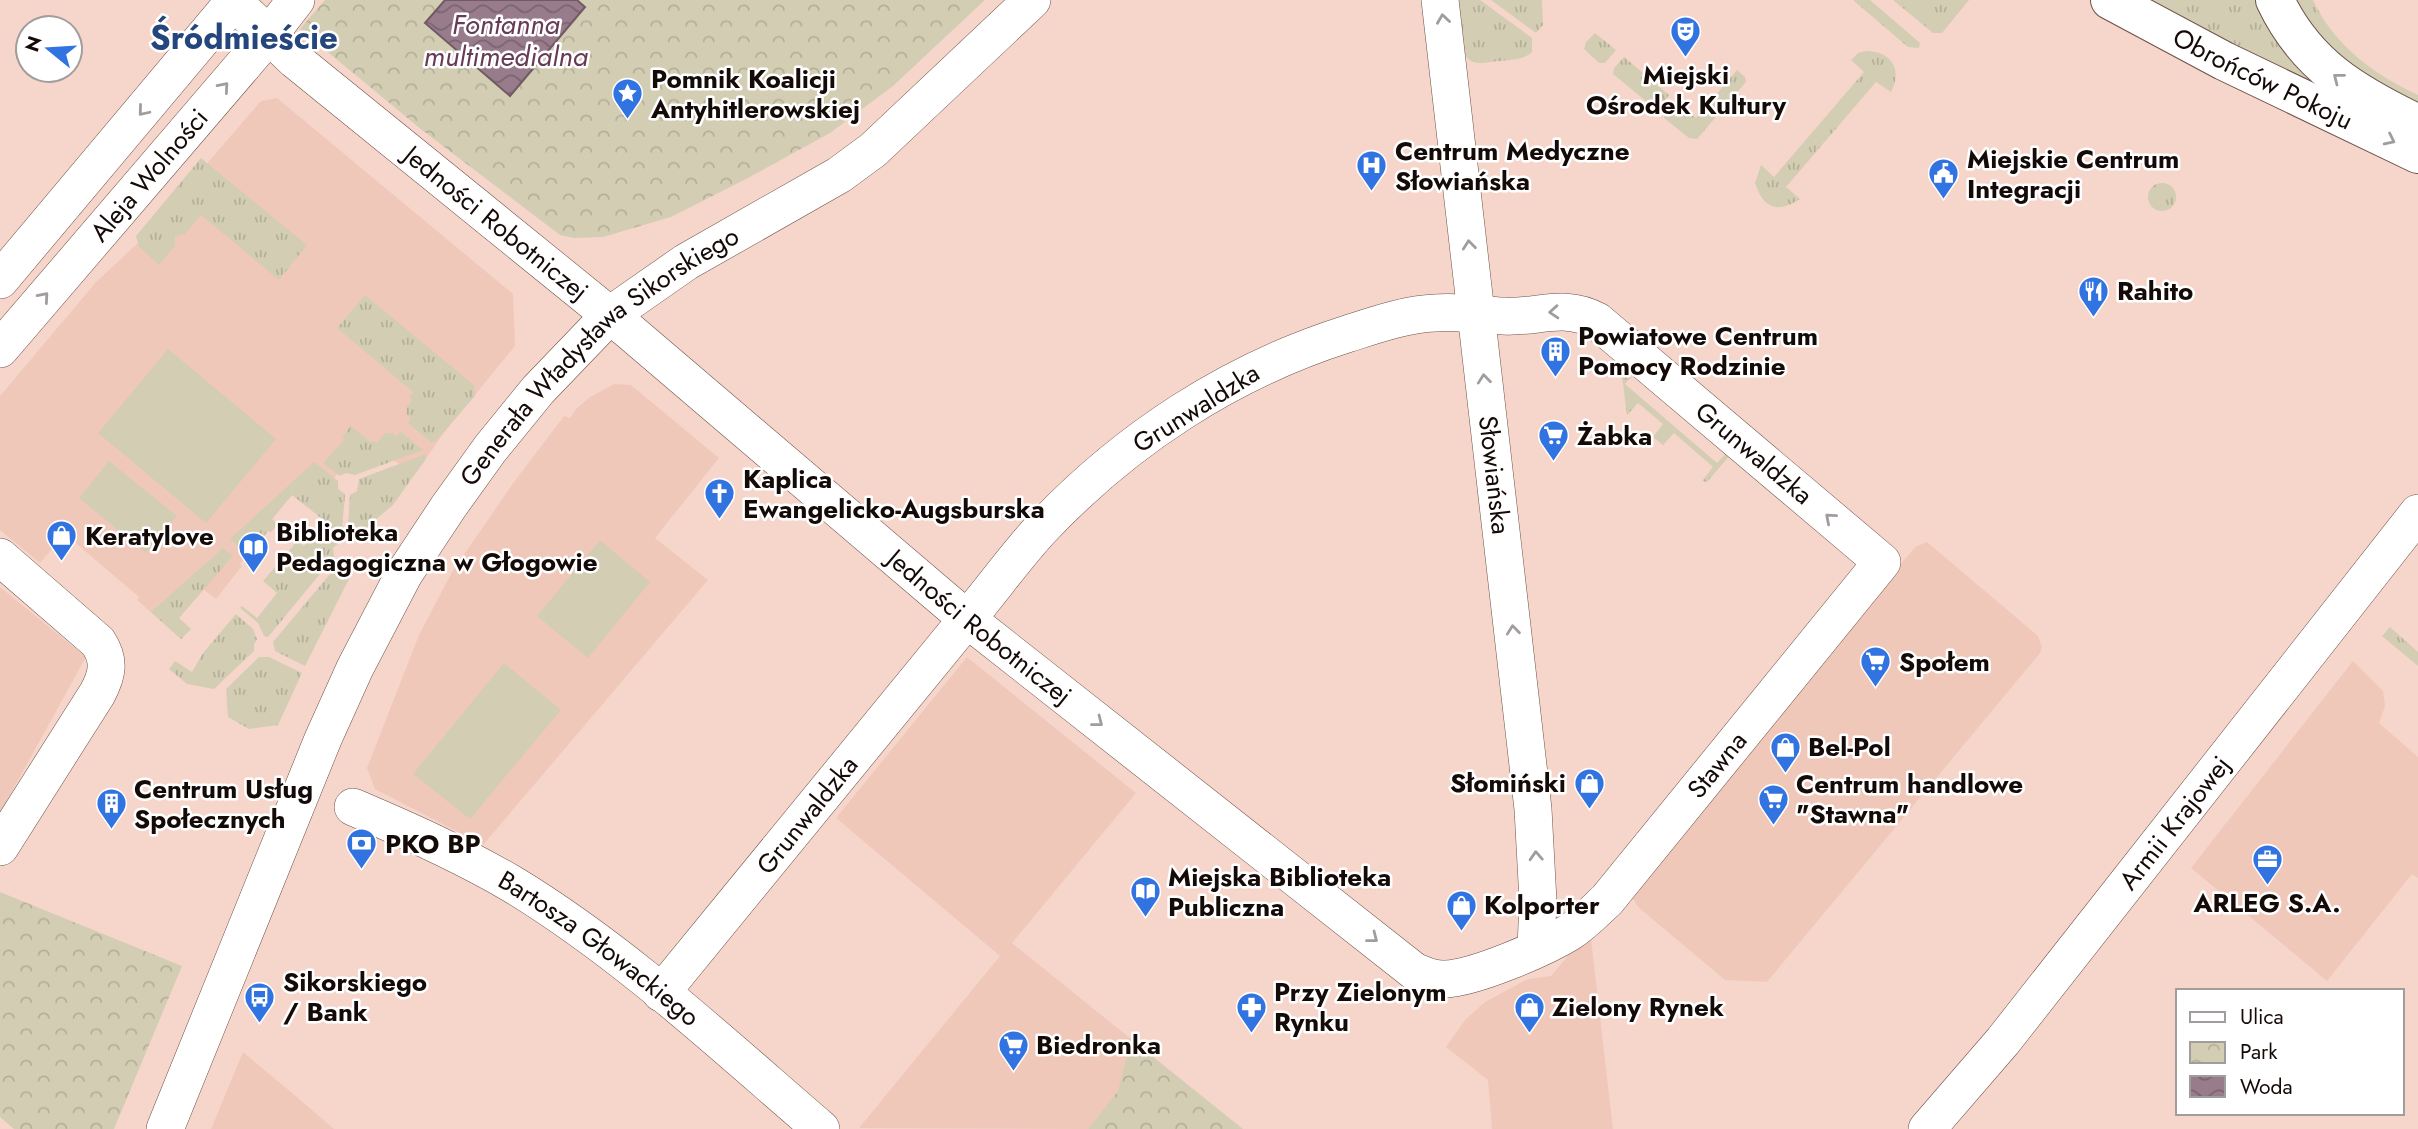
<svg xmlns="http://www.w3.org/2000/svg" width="2418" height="1129" font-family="Jost,sans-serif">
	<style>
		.built { fill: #f0c8ba }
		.grass { fill: url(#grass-tufts) }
		.park { fill: url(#park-crowns) }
		.pitch { fill: #d3cdb3 }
		.water { fill: url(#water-waves); stroke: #705a64; stroke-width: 2 }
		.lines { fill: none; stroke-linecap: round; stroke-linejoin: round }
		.minor-casing { stroke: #6d5148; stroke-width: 38 }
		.major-casing { stroke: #6d5148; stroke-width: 40 }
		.minor { stroke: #fff; stroke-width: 37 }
		.major { stroke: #fff; stroke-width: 38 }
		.oneway { stroke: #a19d9c }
		.labels { text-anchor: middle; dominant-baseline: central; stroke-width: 5; stroke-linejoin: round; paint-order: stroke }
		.poi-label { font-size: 26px; font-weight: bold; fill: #140a07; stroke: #fff; text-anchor: start }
		.street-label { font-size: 26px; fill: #140a07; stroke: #fff }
		.water-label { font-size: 28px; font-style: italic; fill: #673b55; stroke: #fff }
		.district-label { font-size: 33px; font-weight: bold; fill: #25467c; stroke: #fff }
	</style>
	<defs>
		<pattern id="grass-tufts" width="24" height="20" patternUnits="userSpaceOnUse" patternTransform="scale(1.75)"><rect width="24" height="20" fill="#d3cdb3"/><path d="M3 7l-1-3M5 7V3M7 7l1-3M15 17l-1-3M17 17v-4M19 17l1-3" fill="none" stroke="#b4af98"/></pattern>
		<pattern id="park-crowns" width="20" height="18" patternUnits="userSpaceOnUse" patternTransform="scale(1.75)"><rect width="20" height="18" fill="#d3cdb3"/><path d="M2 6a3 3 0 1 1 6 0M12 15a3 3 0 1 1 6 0" fill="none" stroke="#b4af98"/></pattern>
		<pattern id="water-waves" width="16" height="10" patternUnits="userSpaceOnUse" patternTransform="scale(1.75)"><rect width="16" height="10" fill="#987c8c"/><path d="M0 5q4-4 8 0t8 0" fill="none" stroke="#7b6470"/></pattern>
	</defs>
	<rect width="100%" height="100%" fill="#f6d6ca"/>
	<path class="built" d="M277,98l236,196 2,52 -72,88 -29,42 -47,-37 -58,69 -17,-13 -20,24 6,5 -7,8 -3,-1 -20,23 -8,10 2,2 -26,33 -13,-10 -24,29 12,11 -10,10 -44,-39 2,-3 -74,-63 -25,29 -40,-33v-134l96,-114 43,-40 122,-141z
		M614,384l17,1 88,73 -64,80 53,42 -225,265 -108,-56 -8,-21 52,-133 33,-63 62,-90 50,-66 6,2 7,-10 13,-11z
		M1927,542l111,94 4,11 -2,6 -273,329 -42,-2 -87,-73 -11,-19 288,-341z
		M0,587l86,70 -86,156z
		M967,657l169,136 -124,150 119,96 -12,52 -31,38 -229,-1 141,-172 -164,-138z
		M2353,661l30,30 2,15 -6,17 39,34v121l-6,-4 -85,107 -136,-113z
		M1590,930l23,199h-121l-4,-49 -42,-33 19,-27 20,-18 43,-23 23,-3z
		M243,1052l48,40 43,37h-123z"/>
	<path class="grass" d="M1454,0h26l52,38v14c-8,8 -20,7 -31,9 -9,0 -20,4 -28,1 -15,-6 -16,-47 -19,-62z
		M1491,0h51l1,25 -7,8z
		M1853,0h17l50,43 -1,5 -11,-1z
		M1893,0h76l-27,33h-9z
		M2139,0h121l66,90z
		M2292,0h21c21,45 60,74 105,95v16l-95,-61z
		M1595,33l21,17 -11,13h-6l-15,-14 2,-7z
		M1866,51c25,0 37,18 25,41l-15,-10 -90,105 14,12c-23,15 -37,9 -45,-16l6,-18 13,12 90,-105 -13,-12 7,-7z
		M1624,57l45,38 -10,13 -6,-1 -40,-33 1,-6z
		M1737,70l8,7 1,5 -49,57 -8,-1 -25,-20v-6l11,-12 21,18z
		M201,158l106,87 -28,35 -78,-65 -16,19 -10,2v10l-16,19 -20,-18 -3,-11z
		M2148 197a14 14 0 1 1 28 0a14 14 0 1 1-28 0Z
		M365,295l110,91 -1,11 -39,45h-4l-23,-19 3,-5 -4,-3v-8l5,-7 -3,-3 4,-5 -76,-64z
		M1619,352l19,16 -13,16 92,79 11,-12 3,3 -24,28 -5,-1 11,-14 -39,-34 -11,12 -10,-8 10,-13 -25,-21 -11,12z
		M351,426l20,16 2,-1 4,2 8,-10h7l5,3 3,-5 23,19 -68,25 -9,-2 -6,3 -17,-13 21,-23 -2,-3z
		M426,454l-1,6 -32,45 -44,37 -2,-1 3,-46 7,-4 2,-12z
		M314,462l24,19v8l7,5 -4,47 -8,7 1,9 -66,80 -4,-1 -6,-13 -18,-15 2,-2 15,12 20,-25 -14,-12 34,-40 7,5 21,-25 -33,-26 -20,24 6,5 -7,8 -3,-1 -20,23 -18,-15z
		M223,548l10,8 -54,62 12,11 -10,10 -30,-27z
		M340,562l7,2 5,9 -47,93 -30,-15 -2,-9z
		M236,614l17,15 4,10 -3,5v7l-40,38 -27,-5 -18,-15 6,-8 17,11 11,-19z
		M2390,627l28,25v14l-36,-30z
		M259,657h10l33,16 -24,52 -29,4 -21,-12 -2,-28z"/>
	<path class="park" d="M325,0h660l-92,86 -63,47 -84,46 -75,38 -68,20 -29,1 -14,-3 -138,-105 -122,-101z
		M0,892l182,74 -68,163h-100l-14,-12z
		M1131,1039l112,90h-155l30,-38z"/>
	<path class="pitch" d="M168,349l108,90 -70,84 -108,-90z
		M109,461l68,55 -31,37 -67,-55z
		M600,540l50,42 -62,76 -51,-42z
		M504,663l57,47 -91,109 -57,-45z"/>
	<path class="water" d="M445,0h132l8,7 -75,89 -85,-73z"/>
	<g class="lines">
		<defs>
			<g id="minor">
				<path id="s1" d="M232,0l63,60 333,270 339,289 447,352c10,4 19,9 31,8 30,-1 99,-31 125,-47 14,-9 25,-21 37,-32l275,-338 -285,-241c-33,-18 -59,-3 -93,-5 -23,-1 -45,-5 -69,-3 -29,1 -60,12 -88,21 -117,37 -221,105 -306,195 -26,28 -49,61 -74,90l-306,374"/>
				<path id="s2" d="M1440,0l93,809 5,92 -2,47"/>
				<path d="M0,280l235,-280"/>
				<path id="s3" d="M0,349l269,-314 27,-35"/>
				<path d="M0,557l98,85c12,18 10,32 -1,52l-97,153"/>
				<path id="s4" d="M353,807c54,23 108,47 159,77 112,68 210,160 309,245"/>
				<path id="s5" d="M165,1129l158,-390 32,-71 49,-94 45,-68 41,-57 48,-59 72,-75 76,-53 153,-87 34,-25 159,-150"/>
				<path id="s6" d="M1927,1129l76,-88 415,-528"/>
			</g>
			<g id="major">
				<path id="s7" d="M2110,0l114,61 194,93"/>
				<path d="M2275,0c31,66 81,94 143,124"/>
			</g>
		</defs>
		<use href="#minor" class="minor-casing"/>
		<use href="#major" class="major-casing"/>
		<use href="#minor" class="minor"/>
		<use href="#major" class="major"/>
	</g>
	<defs><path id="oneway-chevron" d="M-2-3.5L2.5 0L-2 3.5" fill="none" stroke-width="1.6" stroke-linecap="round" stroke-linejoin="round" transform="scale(1.75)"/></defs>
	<g class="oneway">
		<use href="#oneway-chevron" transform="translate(1443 19) rotate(-98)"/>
		<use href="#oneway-chevron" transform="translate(2338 78) rotate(-142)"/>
		<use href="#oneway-chevron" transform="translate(224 87) rotate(-49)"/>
		<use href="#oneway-chevron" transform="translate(143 111) rotate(130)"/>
		<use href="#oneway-chevron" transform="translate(2390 140) rotate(26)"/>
		<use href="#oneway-chevron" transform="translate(1469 245) rotate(-96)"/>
		<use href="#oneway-chevron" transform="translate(44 297) rotate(-49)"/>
		<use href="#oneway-chevron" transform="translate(1554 312) rotate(176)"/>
		<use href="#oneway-chevron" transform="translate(1484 379) rotate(-96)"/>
		<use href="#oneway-chevron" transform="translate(1830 518) rotate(-139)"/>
		<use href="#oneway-chevron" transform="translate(1513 630) rotate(-96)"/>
		<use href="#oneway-chevron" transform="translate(1098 722) rotate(38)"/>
		<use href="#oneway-chevron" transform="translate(1536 856) rotate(-93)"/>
		<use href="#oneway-chevron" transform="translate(1373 938) rotate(38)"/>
	</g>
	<defs>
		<symbol id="theatre-pin" viewBox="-11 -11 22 30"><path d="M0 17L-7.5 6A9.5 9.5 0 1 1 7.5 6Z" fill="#3173e0" stroke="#fff"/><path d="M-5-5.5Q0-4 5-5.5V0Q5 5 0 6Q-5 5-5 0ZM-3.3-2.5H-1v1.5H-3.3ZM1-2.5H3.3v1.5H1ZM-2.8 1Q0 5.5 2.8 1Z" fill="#fff"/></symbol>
		<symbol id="sight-pin" viewBox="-11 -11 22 30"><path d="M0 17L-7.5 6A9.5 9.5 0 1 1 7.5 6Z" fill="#3173e0" stroke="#fff"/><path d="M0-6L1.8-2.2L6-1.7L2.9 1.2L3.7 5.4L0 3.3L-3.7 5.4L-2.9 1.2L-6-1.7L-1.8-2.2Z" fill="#fff"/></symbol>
		<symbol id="hospital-pin" viewBox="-11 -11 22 30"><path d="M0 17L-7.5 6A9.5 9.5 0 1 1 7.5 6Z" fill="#3173e0" stroke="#fff"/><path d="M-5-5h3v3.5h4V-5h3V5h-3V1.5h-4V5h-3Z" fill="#fff"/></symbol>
		<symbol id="civic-pin" viewBox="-11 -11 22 30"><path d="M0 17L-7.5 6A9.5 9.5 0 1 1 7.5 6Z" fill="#3173e0" stroke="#fff"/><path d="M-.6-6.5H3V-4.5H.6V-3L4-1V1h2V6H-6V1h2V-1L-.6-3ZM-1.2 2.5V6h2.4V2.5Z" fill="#fff"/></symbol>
		<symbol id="restaurant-pin" viewBox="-11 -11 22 30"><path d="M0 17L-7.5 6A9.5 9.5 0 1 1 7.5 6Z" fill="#3173e0" stroke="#fff"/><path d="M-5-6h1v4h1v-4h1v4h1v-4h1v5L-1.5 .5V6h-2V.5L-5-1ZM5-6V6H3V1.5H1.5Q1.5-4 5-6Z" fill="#fff"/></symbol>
		<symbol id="building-pin" viewBox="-11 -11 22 30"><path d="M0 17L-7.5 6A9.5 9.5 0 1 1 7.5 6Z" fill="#3173e0" stroke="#fff"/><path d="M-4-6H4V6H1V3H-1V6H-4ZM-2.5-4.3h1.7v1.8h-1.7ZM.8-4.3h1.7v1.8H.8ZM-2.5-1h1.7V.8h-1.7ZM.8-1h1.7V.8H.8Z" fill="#fff"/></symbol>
		<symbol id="supermarket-pin" viewBox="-11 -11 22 30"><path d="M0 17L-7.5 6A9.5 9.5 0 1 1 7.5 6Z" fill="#3173e0" stroke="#fff"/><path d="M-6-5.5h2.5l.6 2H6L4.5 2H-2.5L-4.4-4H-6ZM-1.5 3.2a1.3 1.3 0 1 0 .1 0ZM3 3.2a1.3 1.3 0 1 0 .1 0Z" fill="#fff"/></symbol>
		<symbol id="church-pin" viewBox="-11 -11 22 30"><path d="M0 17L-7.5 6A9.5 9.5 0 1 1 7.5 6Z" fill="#3173e0" stroke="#fff"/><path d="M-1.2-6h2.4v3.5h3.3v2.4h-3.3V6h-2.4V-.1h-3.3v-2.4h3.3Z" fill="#fff"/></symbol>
		<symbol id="shop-pin" viewBox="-11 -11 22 30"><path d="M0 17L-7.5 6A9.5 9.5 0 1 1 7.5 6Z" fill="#3173e0" stroke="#fff"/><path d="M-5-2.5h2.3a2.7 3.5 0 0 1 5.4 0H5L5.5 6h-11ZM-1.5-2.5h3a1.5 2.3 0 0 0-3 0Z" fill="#fff"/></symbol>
		<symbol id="library-pin" viewBox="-11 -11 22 30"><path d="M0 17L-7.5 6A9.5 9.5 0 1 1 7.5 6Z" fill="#3173e0" stroke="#fff"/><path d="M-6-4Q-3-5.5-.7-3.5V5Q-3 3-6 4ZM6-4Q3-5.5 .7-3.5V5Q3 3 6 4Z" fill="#fff"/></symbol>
		<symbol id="bank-pin" viewBox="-11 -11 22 30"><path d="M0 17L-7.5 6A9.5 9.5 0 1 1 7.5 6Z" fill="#3173e0" stroke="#fff"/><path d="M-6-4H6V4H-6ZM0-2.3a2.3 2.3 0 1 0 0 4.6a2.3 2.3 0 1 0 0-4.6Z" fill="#fff"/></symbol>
		<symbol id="office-pin" viewBox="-11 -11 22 30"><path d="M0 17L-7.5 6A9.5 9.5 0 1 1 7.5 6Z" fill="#3173e0" stroke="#fff"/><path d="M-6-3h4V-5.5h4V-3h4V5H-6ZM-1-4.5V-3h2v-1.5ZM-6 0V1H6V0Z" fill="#fff"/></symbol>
		<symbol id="bus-pin" viewBox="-11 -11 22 30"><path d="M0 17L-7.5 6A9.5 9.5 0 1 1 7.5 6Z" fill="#3173e0" stroke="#fff"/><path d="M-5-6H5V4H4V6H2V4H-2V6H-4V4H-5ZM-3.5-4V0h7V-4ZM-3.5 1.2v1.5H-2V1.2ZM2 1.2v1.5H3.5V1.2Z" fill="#fff"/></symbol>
		<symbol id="pharmacy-pin" viewBox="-11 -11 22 30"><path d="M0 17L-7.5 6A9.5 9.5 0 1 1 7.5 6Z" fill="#3173e0" stroke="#fff"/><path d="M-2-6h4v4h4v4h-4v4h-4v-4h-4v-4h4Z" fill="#fff"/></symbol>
	</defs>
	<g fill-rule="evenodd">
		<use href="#theatre-pin" x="1668" y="14" width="35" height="47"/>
		<use href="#sight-pin" x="610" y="76" width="35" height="47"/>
		<use href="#hospital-pin" x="1354" y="148" width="35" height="47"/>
		<use href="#civic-pin" x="1926" y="156" width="35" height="47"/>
		<use href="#restaurant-pin" x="2076" y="274" width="35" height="47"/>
		<use href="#building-pin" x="1538" y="334" width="35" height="47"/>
		<use href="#supermarket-pin" x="1536" y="418" width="35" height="47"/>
		<use href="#church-pin" x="702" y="476" width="35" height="47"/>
		<use href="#shop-pin" x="44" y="518" width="35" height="47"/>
		<use href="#library-pin" x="236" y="530" width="35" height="47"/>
		<use href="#supermarket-pin" x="1858" y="644" width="35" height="47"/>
		<use href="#shop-pin" x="1768" y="730" width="35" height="47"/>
		<use href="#shop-pin" x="1572" y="766" width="35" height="47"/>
		<use href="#supermarket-pin" x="1756" y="782" width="35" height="47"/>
		<use href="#building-pin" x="94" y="786" width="35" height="47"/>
		<use href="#bank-pin" x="344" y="826" width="35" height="47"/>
		<use href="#office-pin" x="2250" y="842" width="35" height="47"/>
		<use href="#library-pin" x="1128" y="874" width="35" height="47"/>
		<use href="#shop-pin" x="1444" y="888" width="35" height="47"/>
		<use href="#bus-pin" x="242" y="980" width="35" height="47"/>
		<use href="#pharmacy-pin" x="1234" y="990" width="35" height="47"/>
		<use href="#shop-pin" x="1512" y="990" width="35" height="47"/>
		<use href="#supermarket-pin" x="996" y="1028" width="35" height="47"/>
	</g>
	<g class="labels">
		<g class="poi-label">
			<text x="1686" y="75" text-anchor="middle">Miejski<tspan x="1686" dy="30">Ośrodek Kultury</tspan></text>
			<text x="651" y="79">Pomnik Koalicji<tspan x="651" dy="30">Antyhitlerowskiej</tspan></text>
			<text x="1395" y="151">Centrum Medyczne<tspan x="1395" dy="30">Słowiańska</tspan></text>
			<text x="1967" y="159">Miejskie Centrum<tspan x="1967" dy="30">Integracji</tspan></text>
			<text x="2117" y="291">Rahito</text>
			<text x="1578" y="336">Powiatowe Centrum<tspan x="1578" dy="30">Pomocy Rodzinie</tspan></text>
			<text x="1577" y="436">Żabka</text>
			<text x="743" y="479">Kaplica<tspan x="743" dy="30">Ewangelicko-Augsburska</tspan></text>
			<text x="276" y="532">Biblioteka<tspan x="276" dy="30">Pedagogiczna w Głogowie</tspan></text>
			<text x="85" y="536">Keratylove</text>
			<text x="1899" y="662">Społem</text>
			<text x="1808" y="747">Bel-Pol</text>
			<text x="1566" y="783" text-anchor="end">Słomiński</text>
			<text x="1796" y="784">Centrum handlowe<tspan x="1796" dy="30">"Stawna"</tspan></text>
			<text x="134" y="789">Centrum Usług<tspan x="134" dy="30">Społecznych</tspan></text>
			<text x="385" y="844">PKO BP</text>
			<text x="1168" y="877">Miejska Biblioteka<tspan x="1168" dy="30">Publiczna</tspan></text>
			<text x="2267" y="903" text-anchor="middle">ARLEG S.A.</text>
			<text x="1484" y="905">Kolporter</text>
			<text x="283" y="982">Sikorskiego<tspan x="283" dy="30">/ Bank</tspan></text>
			<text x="1274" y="992">Przy Zielonym<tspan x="1274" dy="30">Rynku</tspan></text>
			<text x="1552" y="1007">Zielony Rynek</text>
			<text x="1036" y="1045">Biedronka</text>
		</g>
		<g class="street-label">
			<text stroke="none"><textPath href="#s7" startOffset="172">Obrońców Pokoju</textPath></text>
			<text stroke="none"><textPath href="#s3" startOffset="229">Aleja Wolności</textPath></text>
			<text stroke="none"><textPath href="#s1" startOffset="346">Jedności Robotniczej</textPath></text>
			<text stroke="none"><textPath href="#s5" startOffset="901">Generała Władysława Sikorskiego</textPath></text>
			<text transform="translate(1196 408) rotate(-32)">Grunwaldzka</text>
			<text transform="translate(1754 453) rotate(40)">Grunwaldzka</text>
			<text stroke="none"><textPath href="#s2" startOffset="478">Słowiańska</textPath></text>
			<text stroke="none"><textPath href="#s1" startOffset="976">Jedności Robotniczej</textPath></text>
			<text stroke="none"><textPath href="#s1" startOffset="1920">Stawna</textPath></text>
			<text transform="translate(807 815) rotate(-51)">Grunwaldzka</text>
			<text stroke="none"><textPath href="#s6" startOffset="394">Armii Krajowej</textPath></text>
			<text stroke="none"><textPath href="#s4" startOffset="285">Bartosza Głowackiego</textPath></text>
		</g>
		<g class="water-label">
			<text x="506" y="24">Fontanna<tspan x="506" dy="32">multimedialna</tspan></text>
		</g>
		<g class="district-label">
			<text x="244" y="37">Śródmieście</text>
		</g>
	</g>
	<rect x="2176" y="989" width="228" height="126" fill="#ffffff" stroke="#a19d9c" stroke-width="2"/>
	<rect x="2190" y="1012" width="35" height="10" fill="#ffffff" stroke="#a19d9c" stroke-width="2"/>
	<text x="2240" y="1024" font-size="21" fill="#140a07">Ulica</text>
	<rect x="2190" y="1042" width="35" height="21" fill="url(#park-crowns)" stroke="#a19d9c" stroke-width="2"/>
	<text x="2240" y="1059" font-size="21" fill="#140a07">Park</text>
	<rect x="2190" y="1076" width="35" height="21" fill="url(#water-waves)" stroke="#a19d9c" stroke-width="2"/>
	<text x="2240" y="1094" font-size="21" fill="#140a07">Woda</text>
	<g transform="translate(49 49) rotate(288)"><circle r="33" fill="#ffffff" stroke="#a19d9c" stroke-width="2"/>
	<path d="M0-5L12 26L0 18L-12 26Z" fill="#3173e0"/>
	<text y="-10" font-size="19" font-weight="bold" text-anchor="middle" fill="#140a07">N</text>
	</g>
</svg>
